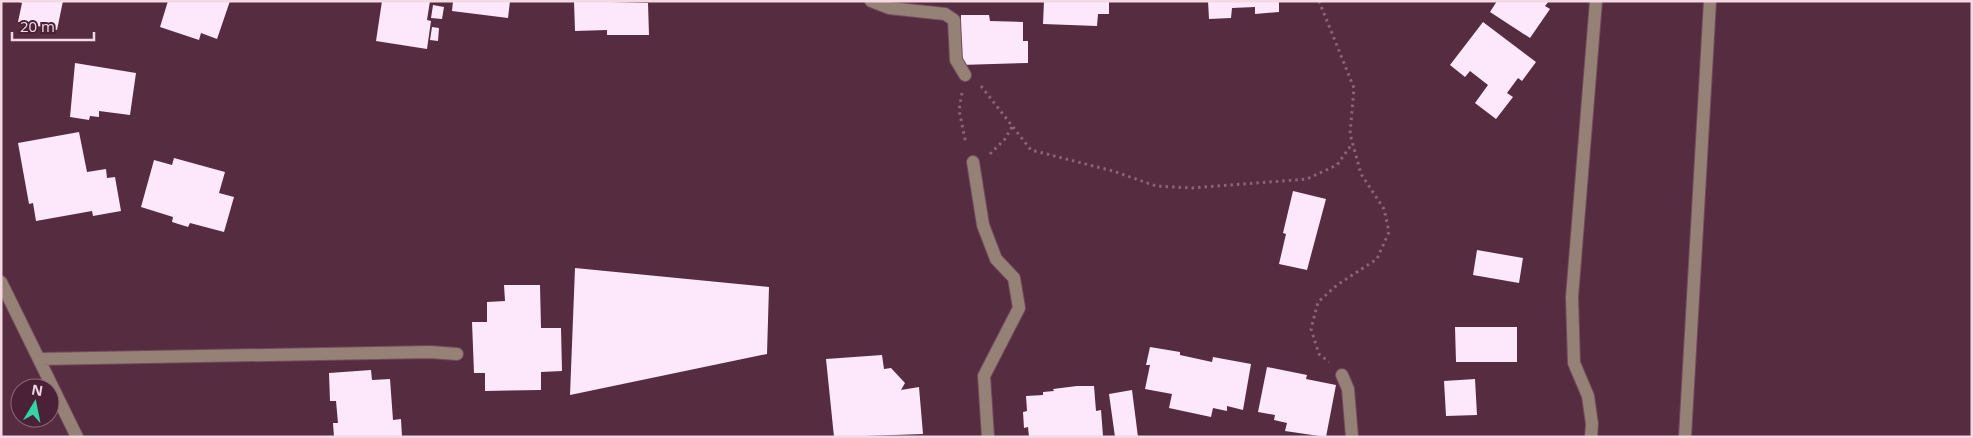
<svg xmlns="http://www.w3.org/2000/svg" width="1973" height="438" font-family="'Open Sans',sans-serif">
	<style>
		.building { fill: #fde7fa }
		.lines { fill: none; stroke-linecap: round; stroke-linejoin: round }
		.minor-casing { stroke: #724b5e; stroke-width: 14 }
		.path { stroke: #896576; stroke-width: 3; stroke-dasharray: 2.5 4; stroke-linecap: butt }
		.minor { stroke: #968176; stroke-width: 12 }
	</style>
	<rect width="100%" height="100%" fill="#552c40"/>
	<path class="building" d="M17,1h46l-6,29 -39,-8 4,-19z
		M168,1h62l-13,38 -16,-6 -2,7 -39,-13z
		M382,1h48l-3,19 4,1 -4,28 -51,-8z
		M453,1h57l-2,17 -56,-7z
		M574,1l74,2 1,32h-42v-5l-32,1z
		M1044,1h65v13h-11l-1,12 -54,-2z
		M1208,1h71v11l-24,2v-7l-23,1 -1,10 -22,1z
		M1497,1h52l-4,5 5,3 -20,29 -40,-26z
		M433,5l11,2 -2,12 -11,-1z
		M961,15h28l1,6 33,1v19h5v22l-68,2z
		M1483,22l53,40 -14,19 -4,-3 -11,15 6,4 -17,22 -21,-16 13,-18 -18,-14 -5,6 -15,-12z
		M432,27l7,1 -1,13 -8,-1z
		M75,63l61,10 -6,42 -31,-4v6l-9,-1 -1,4 -19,-3z
		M79,132l8,40 19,-3 1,9 8,-1 6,34 -28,5 -1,-5 -56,10 -3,-18 -4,1 -11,-61z
		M174,158l51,14 -6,21 15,4 -10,35 -34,-9 -2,4 -16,-5 1,-5 -32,-10 13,-47 18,5z
		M1293,191l33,8 -19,71 -28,-6 7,-30 -3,-1z
		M1477,250l46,8 -4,25 -46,-8z
		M575,268l194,19 -2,67 -197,41z
		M504,285h36l1,43h20l1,43 -21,1v18l-56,1v-18h-11l-2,-51h15v-20l18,-1z
		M1455,327h62v35h-61z
		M1150,347l30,5v3l32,7 1,-5 38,7 -8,46 -16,-4v5l-14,-3 -2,9 -42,-9 3,-14 -27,-5 5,-24h-4z
		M882,355l2,14 7,-1 14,15 -4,7 18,-3 4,47 -89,3 -8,-78z
		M1267,367l40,8 -1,4 30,6 -10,52 -41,-6 2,-8 -13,-3 1,-5 -17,-3z
		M371,370l1,10 18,-1 3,41 8,-1 1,18h-68l-1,-14h5l-2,-22h-6l-1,-28z
		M1475,379l2,36 -31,1 -2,-35z
		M1077,386h17l2,25 5,-1 2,26 -74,1 -1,-10 -4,1 -1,-16 4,-1 -1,-15 17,-1v-3l11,-1 -1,-2z
		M1132,390l6,47h-23l-6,-43z"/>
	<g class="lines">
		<defs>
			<path id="minor" d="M871,1l18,7 56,6 9,6 2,40 9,15
				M973,162l10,63 13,34 18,19 5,30 -35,68 4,61
				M1,282l76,155
				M39,359l391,-7 27,2
				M1342,375l6,14 4,48
				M1591,437l1,-13 -4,-28 -14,-33 -2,-66 24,-296
				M1685,437l25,-436"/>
		</defs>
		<use href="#minor" class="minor-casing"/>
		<path class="path" d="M1319,1l35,87 -4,46 11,40 23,35 5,23 -12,27 -40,26 -19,17 -7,27 8,25 10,8
			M981,86l50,64 82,21 43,15 36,2 115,-9 30,-14 15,-21
			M962,93l-3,17 7,34
			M990,154l15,-15 8,-14"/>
		<use href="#minor" class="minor"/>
	</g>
	<rect width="1973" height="438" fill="none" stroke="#f4d9e5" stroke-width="5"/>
	<g transform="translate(35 403) rotate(10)"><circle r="24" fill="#4a2136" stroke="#8e6b7c"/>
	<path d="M0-4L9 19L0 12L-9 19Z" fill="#33d4a8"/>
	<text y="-8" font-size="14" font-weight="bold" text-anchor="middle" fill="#f4d9e5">N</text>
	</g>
	<path d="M12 32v8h82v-8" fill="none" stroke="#f4d9e5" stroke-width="2.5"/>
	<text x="20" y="32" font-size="15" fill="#f4d9e5" stroke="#4a2136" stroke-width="4" paint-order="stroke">20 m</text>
</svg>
